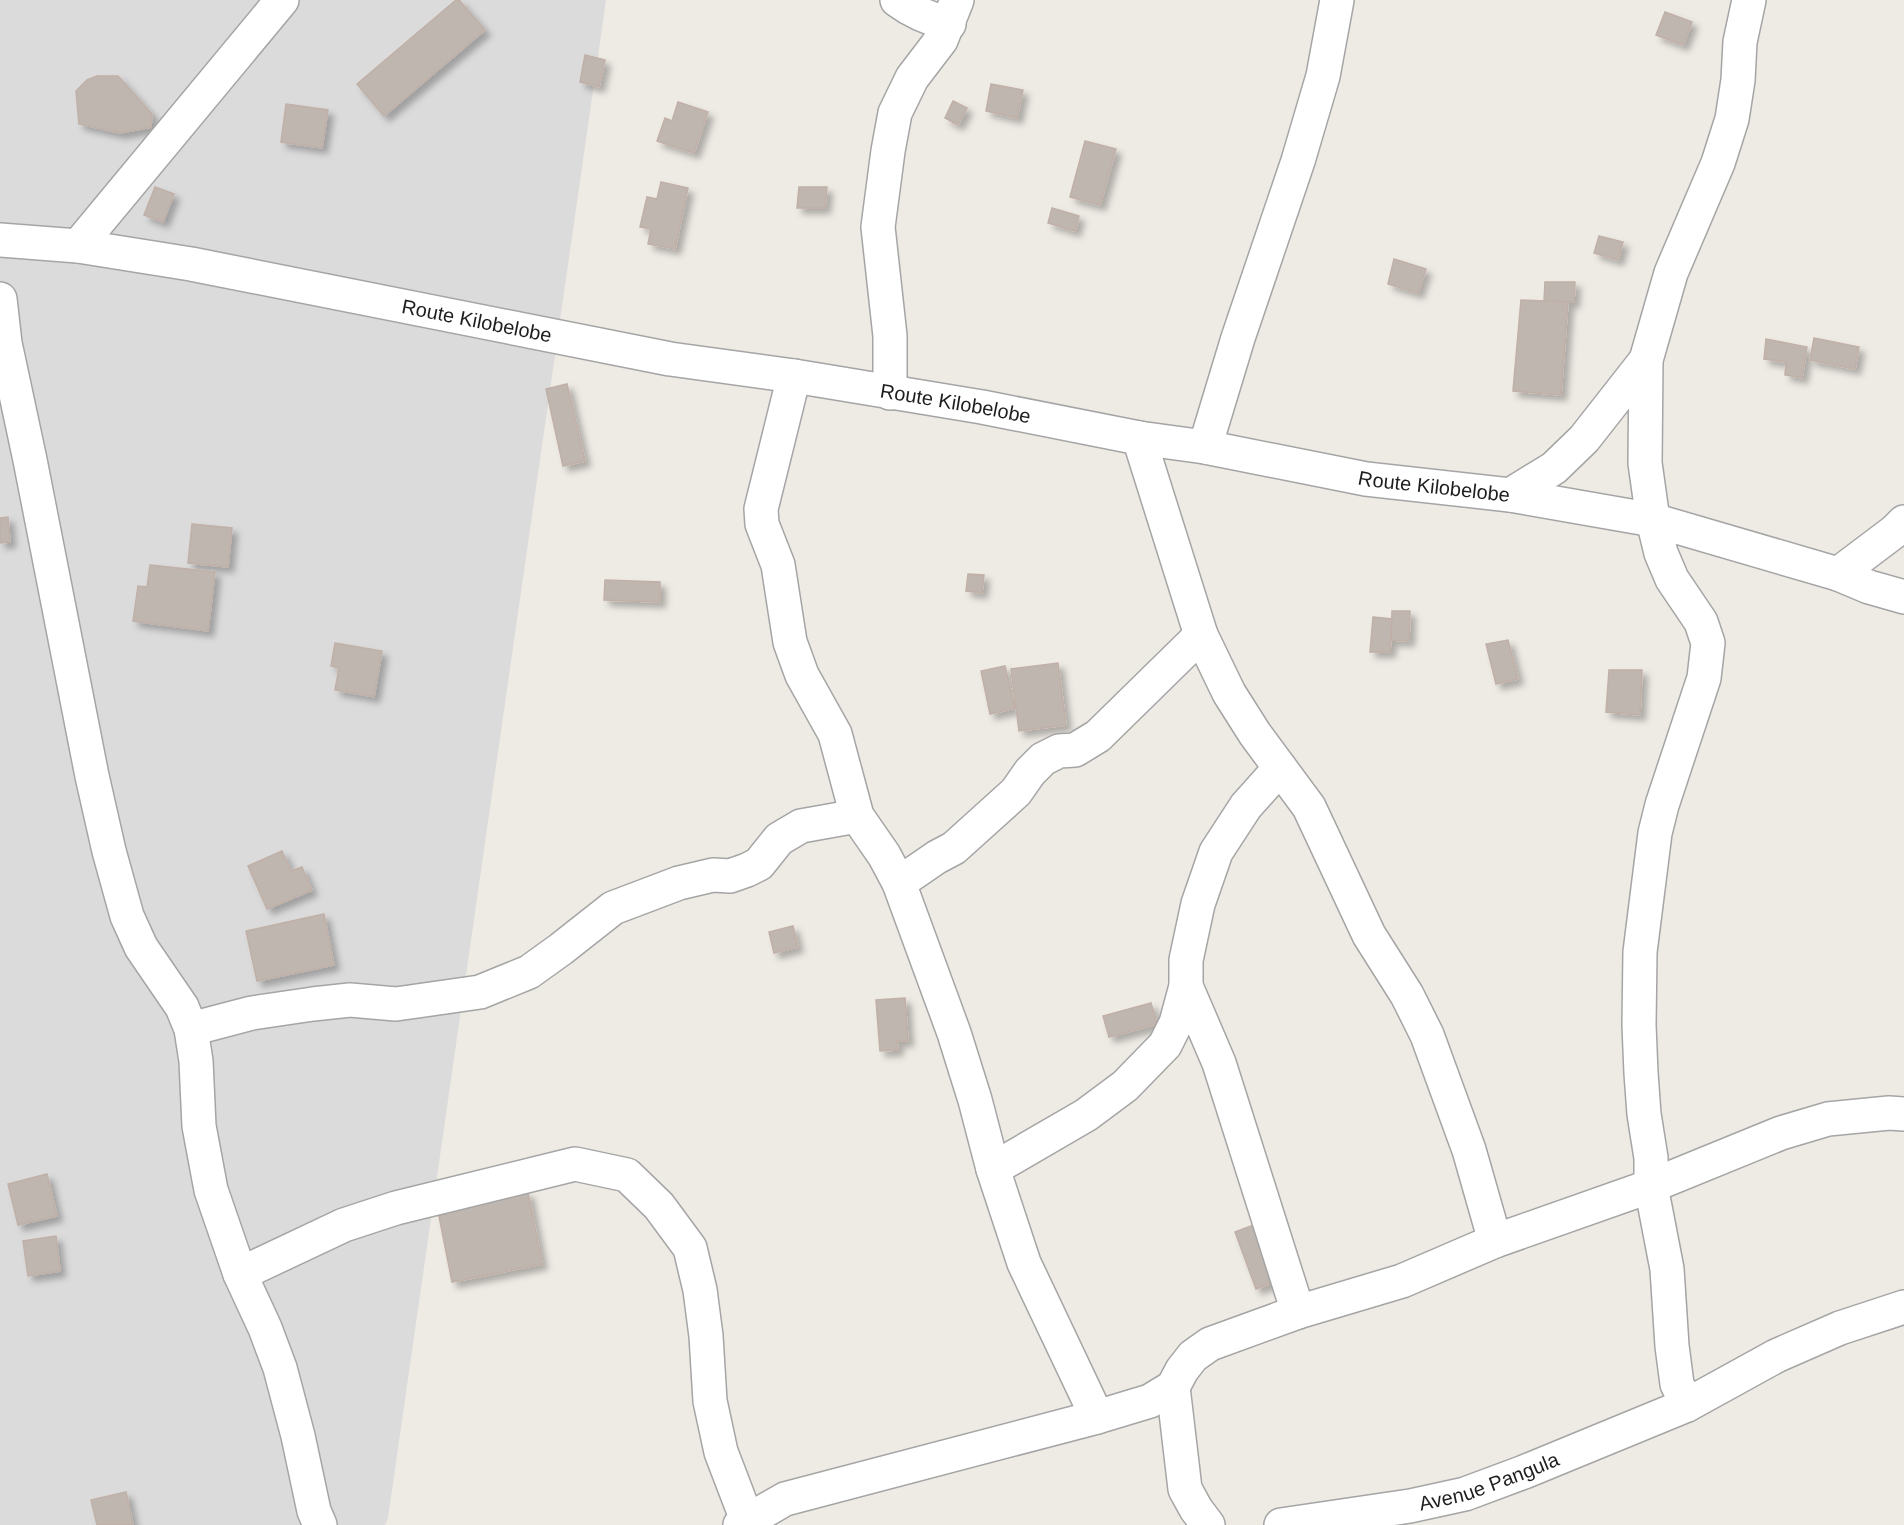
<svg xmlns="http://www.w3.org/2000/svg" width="1904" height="1525" font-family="Arial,sans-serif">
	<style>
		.residential { fill: #dcdbdb }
		.building { fill: #bfb6b0; stroke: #c0b0a7; stroke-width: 1.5; filter: url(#shadow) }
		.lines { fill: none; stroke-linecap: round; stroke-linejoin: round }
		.minor-casing { stroke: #a5a5a5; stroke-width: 36 }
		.minor { stroke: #fff; stroke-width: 33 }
		.labels { text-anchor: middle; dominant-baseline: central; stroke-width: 4.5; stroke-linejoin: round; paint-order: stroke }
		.street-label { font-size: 20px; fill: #1e1e1e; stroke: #fff }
	</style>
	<defs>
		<filter id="shadow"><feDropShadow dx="5.5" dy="5.5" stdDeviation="3" flood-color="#0004"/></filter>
	</defs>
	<rect width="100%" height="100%" fill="#eeeae4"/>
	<path class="residential" d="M0,0h606l-218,1518 -3,7h-385z"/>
	<path class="building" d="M456,0h3l26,30 -101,86 -27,-32z
		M1665,12l27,10 -9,23 -27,-10z
		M585,55l20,5 -6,27 -19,-5z
		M97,76h21l34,38 -1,13 -31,6 -41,-9 -3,-33 11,-11z
		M991,84l32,6 -6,28 -31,-7z
		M953,101l14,7 -9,17 -13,-7z
		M678,102l30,10 -14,41 -37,-12 8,-23 7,3z
		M286,104l42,6 -6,38 -41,-6z
		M1085,141l31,8 -16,56 -30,-8z
		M661,182l27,6 -13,61 -27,-5 3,-15 -11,-2 7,-30 10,2z
		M155,187l19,7 -11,28 -19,-7z
		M799,187h28l-2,21h-28z
		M1052,208l27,8 -4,15 -27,-8z
		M1599,236l24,6 -5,18 -24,-7z
		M1394,259l32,10 -8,24 -30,-9z
		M1545,282h30l-1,20 -30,-1z
		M1521,300l47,2 -7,93 -48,-4z
		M1814,338l45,9 -4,22 -45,-9z
		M1766,339l41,8 -5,31 -17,-3 1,-13 -22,-3z
		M567,384l18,77 -22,5 -17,-77z
		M8,517l2,25 -10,1v-25z
		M192,524l40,4 -4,39 -40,-4z
		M150,565l65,7 -7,59 -75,-10 5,-35 9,1z
		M968,574l16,1 -2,18 -16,-2z
		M605,580l55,2v20l-56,-2z
		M1392,611h18l-1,30 -18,-1z
		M1373,617l19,2 -2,33h-20z
		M1508,640l10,39 -22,5 -10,-40z
		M335,643l47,8 -8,46 -39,-7 4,-22 -8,-2z
		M1058,663l8,62 -47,6 -8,-62z
		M1005,666l10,42 -25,6 -9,-43z
		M1609,670h33l-2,45 -34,-3z
		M282,851l9,20 11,-4 10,23 -45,19 -19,-43z
		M324,914l10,51 -77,16 -11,-50z
		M793,926l5,21 -24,6 -5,-21z
		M905,998l3,43h-11l1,9 -18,1 -4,-51z
		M1151,1003l6,21 -48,13 -6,-21z
		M47,1174l10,42 -39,9 -10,-41z
		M528,1192l14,72 -90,18 -14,-71z
		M1259,1223l21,57 -24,9 -21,-57z
		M56,1236l4,35 -32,5 -5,-35z
		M126,1492l7,33h-36l-6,-25z"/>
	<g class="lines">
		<defs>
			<g id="minor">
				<path d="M897,0c16,12 33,19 52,24"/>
				<path id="s1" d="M0,240l78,6 113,18 479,95 124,17 188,31 157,31 66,9 161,32 144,16 143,25 185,54 31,13 35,10"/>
				<path d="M78,246l204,-246"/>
				<path d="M0,299l5,44 25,117 62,316 17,75 18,65 14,31 41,60 9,22 5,32 3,65 12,64 29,84 25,54 15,40 18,68 16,75 6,14"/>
				<path d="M794,376l-33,133 1,15 16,41 12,77 12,33 33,59 22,82 27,39 15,28 55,150 21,67 18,69 31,94 73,154"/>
				<path d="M890,393v-57l-12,-109 10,-76 7,-38 17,-35 29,-38 16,-40"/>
				<path d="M1139,438l62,197 28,58 26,41 54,73 60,128 38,60 20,40 42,115 26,91"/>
				<path d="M1205,447l33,-109 60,-177 25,-85 14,-76"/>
				<path d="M1510,495l44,-27 30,-29 62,-79"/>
				<path d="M1838,574l57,-43 9,-9"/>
				<path d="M899,883l38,-26 17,-9 62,-56 14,-20 13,-13 16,-8 16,-1 23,-14 103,-101"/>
				<path d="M1186,986l33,77 79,249"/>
				<path d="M191,1029l61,-16 61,-9 37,-4 46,4 84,-12 49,-20 32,-23 52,-41 66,-25 34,-8 17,1 17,-6 12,-6 20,-25 22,-13 56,-10"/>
				<path d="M993,1169l93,-54 39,-29 40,-41 11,-22 10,-37v-26l12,-56 18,-52 30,-46 34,-38"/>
				<path d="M240,1274l104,-49 52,-17 179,-44 52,11 32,31 31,42 10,42 6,46 4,65 11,51 26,68"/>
				<path d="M1173,1387l12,102 11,20 12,16"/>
				<path d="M1687,1405l-10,-21 -5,-38 -5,-77 -16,-83v-28l-7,-44 -3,-41 -2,-48 1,-73 15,-119 7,-28 42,-127 4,-35 -7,-21 -29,-43 -11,-26 -8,-33 -8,-57 1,-103 25,-87 47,-110 14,-44 6,-39 2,-38 9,-42"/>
				<path d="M740,1525l45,-26 312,-82 53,-16 23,-14 9,-17 11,-14 17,-12 88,-32 104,-31 93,-40 156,-55 130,-53 47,-14 61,-6 15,1"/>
				<path id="s2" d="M1281,1525l129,-19 55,-12 59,-22 163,-67 89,-49 64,-28 64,-21"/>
			</g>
		</defs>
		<use href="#minor" class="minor-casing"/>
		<use href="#minor" class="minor"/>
	</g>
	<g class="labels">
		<g class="street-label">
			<text stroke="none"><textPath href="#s1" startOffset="484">Route Kilobelobe</textPath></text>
			<text stroke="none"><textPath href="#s1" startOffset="970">Route Kilobelobe</textPath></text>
			<text stroke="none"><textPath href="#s1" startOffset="1456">Route Kilobelobe</textPath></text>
			<text stroke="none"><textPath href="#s2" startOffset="213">Avenue Pangula</textPath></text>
		</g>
	</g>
</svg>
